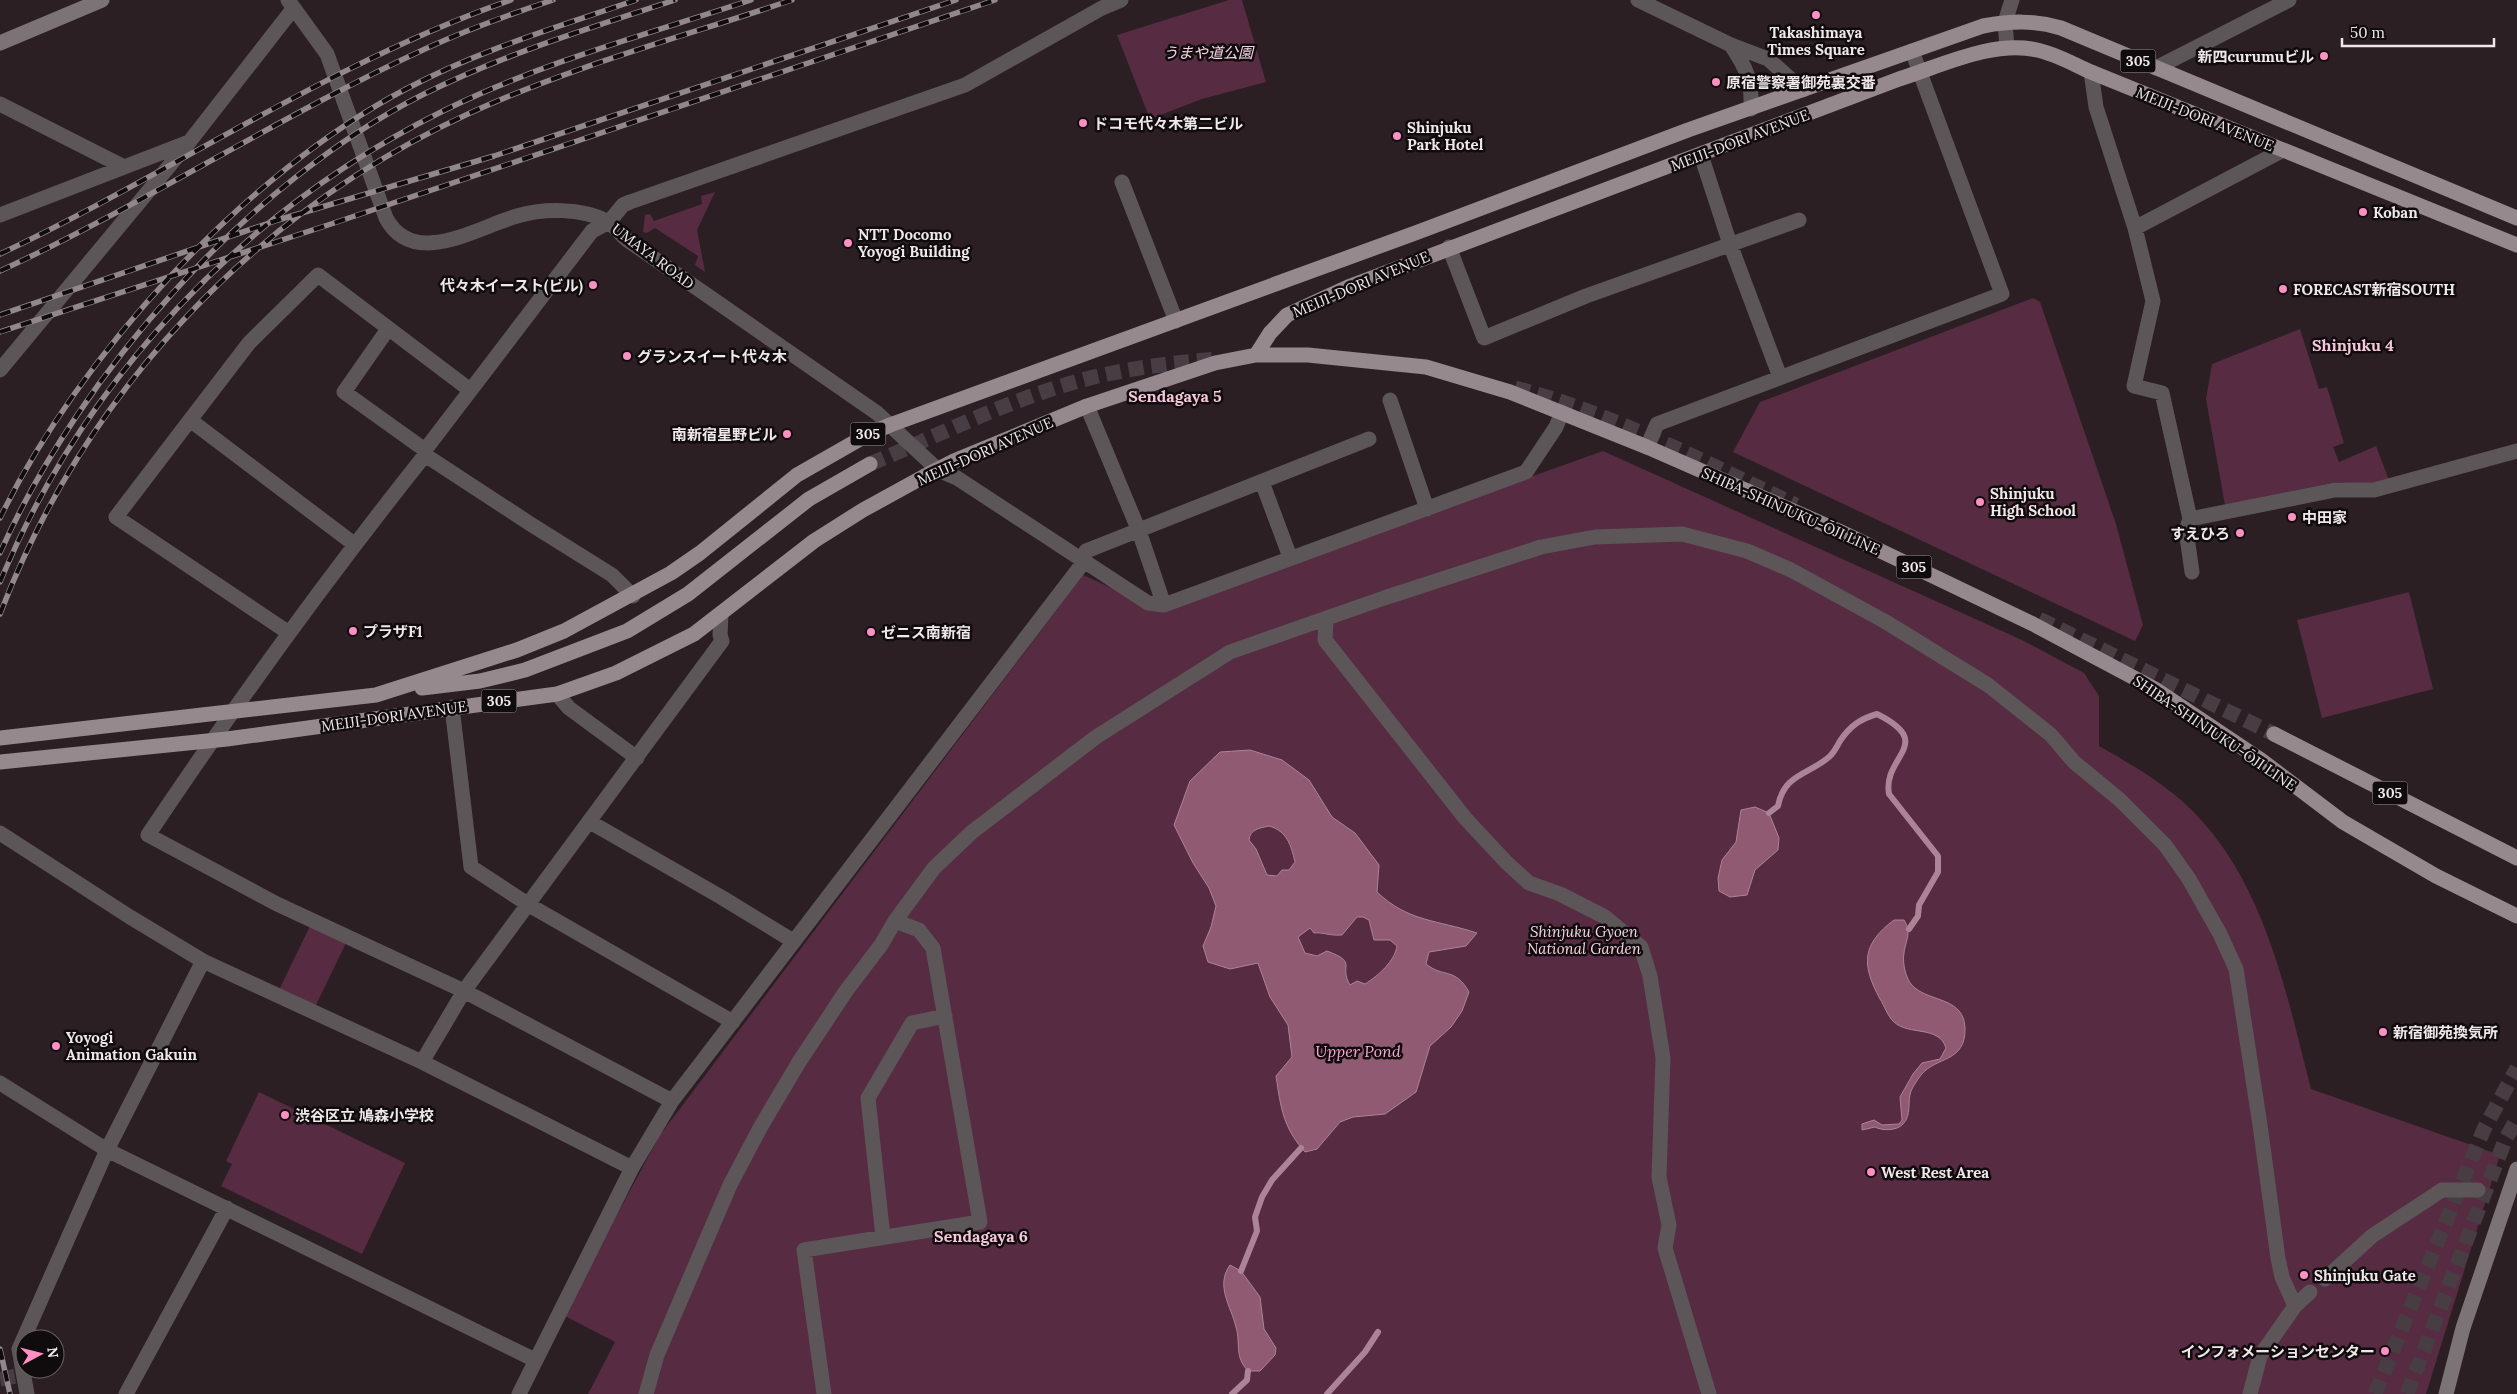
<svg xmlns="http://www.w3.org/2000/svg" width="2517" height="1394" font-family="Lora,'Noto Sans JP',serif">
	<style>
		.green { fill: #572b41 }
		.water { fill: #905a73; stroke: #ac8497; fill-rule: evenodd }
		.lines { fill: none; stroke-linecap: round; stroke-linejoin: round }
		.stream { stroke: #ac8497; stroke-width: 6 }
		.street-tunnel { stroke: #483d42; stroke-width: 15; stroke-dasharray: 15 8; stroke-linecap: butt }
		.primary-tunnel { stroke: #483d42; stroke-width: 15; stroke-dasharray: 15 8; stroke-linecap: butt }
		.highway-tunnel { stroke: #483d42; stroke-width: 15; stroke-dasharray: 15 8; stroke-linecap: butt }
		.street { stroke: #5c5659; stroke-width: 15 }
		.secondary { stroke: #7c7377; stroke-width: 15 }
		.primary { stroke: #95898e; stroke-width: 15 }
		.rail-casing { stroke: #92888c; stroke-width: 5.5 }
		.rail { stroke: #100b0d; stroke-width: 4; stroke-dasharray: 11; stroke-linecap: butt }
		.poi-dot { fill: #fc8fc3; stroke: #100b0d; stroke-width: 2 }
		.labels { text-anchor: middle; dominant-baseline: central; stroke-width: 5; stroke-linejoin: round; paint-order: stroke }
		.shield { fill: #100b0d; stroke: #aca5a8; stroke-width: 1 }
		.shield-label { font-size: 14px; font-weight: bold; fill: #efe7ea }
		.poi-label { font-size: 15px; font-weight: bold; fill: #efe7ea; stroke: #100b0d; text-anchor: start }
		.park-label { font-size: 15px; font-style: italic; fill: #f7d4e3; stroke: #100b0d }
		.street-label { font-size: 15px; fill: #efe7ea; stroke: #100b0d }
		.neighbourhood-label { font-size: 16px; font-weight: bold; fill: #f6c6db; stroke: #100b0d }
		.water-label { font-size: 16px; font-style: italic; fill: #faa7cd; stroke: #100b0d }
	</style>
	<rect width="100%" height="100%" fill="#2b1f24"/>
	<path class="green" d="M1229,0h13l24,82 -64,17 -52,20 -33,-84z
		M715,192l-18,38 8,42 -10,-7 3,-9 -43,-28 -8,5 -4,-1 2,-17 5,-1 4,7 48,-17 -1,-8z
		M2033,298l7,4 76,222 27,101 -8,16 -402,-189 27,-50z
		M2300,329l19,60 8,-2 17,56 -11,4 6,15 37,-16 13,34 -15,4 -37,-2 -112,23 -19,-106 6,-35z
		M1603,451l419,189 62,33 15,23v50c28,16 58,33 83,55 81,72 103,187 129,288l189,66 -74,239h-1838l27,-52 -52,-27 97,-180 423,-560 77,35z
		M2409,592l24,97 -111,29 -25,-98z
		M310,926l36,17 -31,64 -36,-17z
		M259,1092l146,71 -43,91 -141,-68 11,-22 -6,-3z"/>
	<path class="water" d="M1250,750l32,10 27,20 23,37 23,16 24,32 -2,27c31,30 61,28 100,41l-11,13 -37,6 -3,12c17,14 29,3 43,28l-7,19 -11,16 -21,19 -14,46 -31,22 -32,3 -13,5 -23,27 -12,3c-22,-25 -24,-43 -29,-76l16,-19 -4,-32 -18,-28 -12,-34 -28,6 -22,-7 -5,-16 8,-19 5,-21 -7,-18 -16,-25 -19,-38 16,-44 30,-29zM1269,826c18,5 22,19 26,36l-6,8h-7l-5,6 -10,-1 -11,-26 -7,-9c1,-11 11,-12 20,-14zM1357,917h6l6,3 5,20h16l7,6c-2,15 -19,30 -32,38l-8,-3 -7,4c-12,-20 9,-22 -23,-34l-10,5 -12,-3 -7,-16 12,-9 4,5c9,-1 15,3 28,2z
		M1755,807l14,6 10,25 -1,12 -23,20 -8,25 -17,2 -11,-6 -1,-13 4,-18 14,-18 5,-32z
		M1894,920h10c8,13 2,19 0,33 -2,10 2,29 11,35 17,14 49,10 50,40 1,35 -29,28 -44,47 -3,4 -8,11 -10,16 -4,11 1,24 -8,33 -6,7 -21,7 -28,3l-13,3v-6l12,-4 8,5 17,-1 3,-4 -2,-23 13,-23 9,-11 18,-4 6,-11c-7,-23 -37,-12 -52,-26 -6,-5 -10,-17 -14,-23 -19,-35 -18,-55 14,-79z
		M1230,1265l11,6 19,26 4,32 12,19 -1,7 -15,16h-12c-14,-15 -7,-26 -12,-44 -5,-21 -21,-41 -6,-62z"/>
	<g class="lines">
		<path class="stream" d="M1769,813l9,-7c6,-32 30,-31 51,-49 5,-4 8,-11 11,-16 10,-15 20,-22 37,-27 60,30 5,42 12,80l49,62v16l-19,33 -1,11 -9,13
			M1241,1271l16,-40 -2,-14 7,-20 10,-17 29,-32
			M1232,1394l15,-14 1,-9
			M1327,1394l38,-42 13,-20"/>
		<path class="street-tunnel" d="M0,1379l23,-4"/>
		<path class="primary-tunnel" d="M1515,388c98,25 190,75 281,117
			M870,464c67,-28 134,-62 205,-82 46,-13 94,-19 142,-23
			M2039,619l235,115"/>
		<path class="highway-tunnel" d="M2375,1394l109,-265 33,-61
			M2407,1394l99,-256 11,-19"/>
		<path class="street" d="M288,0l39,54 59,164c27,51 90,10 131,-2 27,-8 64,-8 90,5 7,4 13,13 19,18l251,174 61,57 19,8 191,125 16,2
			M1638,0l93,45 37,14 35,31
			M1731,45c16,24 21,35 20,64
			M2007,48l-2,-26 7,-22
			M2156,68l133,-68
			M2091,72l5,35 39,121 18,73 -19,85 28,7 28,126 -4,11 6,42
			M0,104l124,63
			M1701,155l29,89 50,133
			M1122,182l54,139
			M0,215l189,-73
			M2135,228l148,-78
			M1449,247l35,91 102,-42 213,-76
			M388,329l-44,63 81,58
			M0,370l190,-229 103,-132
			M1390,400l37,109
			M1087,406l52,125 25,74 362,-133 30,-45 6,-15
			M190,420l-74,97 173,116
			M1647,447l10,-23 345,-130 -90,-243
			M425,455l107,70 80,50 21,21
			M1262,482l28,75
			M2190,519l145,-29h39l143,-39
			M354,544l-164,-124 59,-77 69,-68 152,115
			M1326,620l-1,20 140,178 42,45 22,20 31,11 45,23 36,30 9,29 13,82 -4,119 10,48 -4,23 44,146
			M557,694l12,14 68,50
			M452,707l19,160 58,38 204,117
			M590,822l131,75 72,44
			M0,833l130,84 73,44 219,101 210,106
			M422,1062l42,-71 258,-350 -2,-6 1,-20
			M0,1083l107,67 428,210
			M672,1101l-208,-110 -187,-87 -129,-69c87,-130 179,-257 277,-380v-5l167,-219 17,-9 14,-17 7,-3 335,-117 137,-77 19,-8
			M883,1237l-15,-139 44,-75 33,-7
			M2325,1279l47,-43 70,-46h36
			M27,1394l-8,-45 88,-199 96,-189
			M126,1394l101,-186
			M519,1394l113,-226 40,-67 411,-538 3,-12 283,-112
			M646,1394l11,-39 45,-105 28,-65 30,-57 39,-66 47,-71 35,-46 14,-24 39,-53 38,-36 124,-95 134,-85 154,-54 157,-51 54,-10 87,-3 65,17 44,19 95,52 102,63 63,50 23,27 46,38 45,45 24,34 31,55 16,35 24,156 18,133 4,19 13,29
			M824,1394l-20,-144 176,-28 -47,-274 -14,-18 -24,-9
			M2250,1394l10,-38 35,-50 15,-14"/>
		<path class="secondary" d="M0,43l102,-43
			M2446,1394l17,-66 54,-159"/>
		<path class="primary" d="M1256,355l14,-22 17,-18 61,-28 551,-208c42,-13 93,-39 138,-29 19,4 36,14 54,22l426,173
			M422,688l58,-7 45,-11 102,-39 61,-37 121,-95 61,-35
			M2274,734l243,124
			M0,738l376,-43 141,-45 47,-19 107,-58 29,-20 97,-78 70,-40 23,-10 528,-193 270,-102 295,-104c28,-5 51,-6 78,2l456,190
			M0,762l227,-23 330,-45 59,-21 78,-39 120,-93 49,-31 60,-33 31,-16 133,-55 128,-43 41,-8h52l118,12 84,25 137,55 192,84 194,93 122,65 106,71 82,62 93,54 81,40"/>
		<defs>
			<path id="rail" d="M0,254c172,-81 331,-192 511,-254
				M0,271c149,-69 287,-160 436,-227 38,-17 78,-31 117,-44
				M0,315l278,-95 216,-64 462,-156
				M0,332l331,-108 664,-224
				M0,518c79,-163 246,-345 406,-429 73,-39 152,-62 230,-89
				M0,553c80,-180 248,-370 424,-459 80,-40 166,-66 251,-94
				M0,582c85,-205 245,-373 443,-471 97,-48 205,-77 308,-111
				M0,614c85,-222 254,-402 470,-501 103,-47 215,-77 322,-113
				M0,1349l10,45"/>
		</defs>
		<use href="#rail" class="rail-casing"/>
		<use href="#rail" class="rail"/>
	</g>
	<g class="poi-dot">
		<circle cx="1816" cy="15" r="5"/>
		<circle cx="2324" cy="56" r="5"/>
		<circle cx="1716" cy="82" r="5"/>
		<circle cx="1083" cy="123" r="5"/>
		<circle cx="1397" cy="136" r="5"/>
		<circle cx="2363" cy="212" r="5"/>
		<circle cx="848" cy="243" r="5"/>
		<circle cx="593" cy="285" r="5"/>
		<circle cx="2283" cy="289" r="5"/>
		<circle cx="627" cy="356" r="5"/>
		<circle cx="787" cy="434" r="5"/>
		<circle cx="1980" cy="502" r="5"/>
		<circle cx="2292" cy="517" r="5"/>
		<circle cx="2240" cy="533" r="5"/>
		<circle cx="353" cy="631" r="5"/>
		<circle cx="871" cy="632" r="5"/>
		<circle cx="2383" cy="1032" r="5"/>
		<circle cx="56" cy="1046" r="5"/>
		<circle cx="285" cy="1115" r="5"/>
		<circle cx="1871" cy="1172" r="5"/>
		<circle cx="2304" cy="1275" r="5"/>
		<circle cx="2385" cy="1351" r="5"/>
	</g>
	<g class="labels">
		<g class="shield">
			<rect x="2120.5" y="49.5" width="35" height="23" rx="4"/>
			<rect x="850.5" y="422.5" width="35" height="23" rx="4"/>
			<rect x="1896.5" y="555.5" width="35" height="23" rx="4"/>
			<rect x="481.5" y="689.5" width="35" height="23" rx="4"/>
			<rect x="2372.5" y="781.5" width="35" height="23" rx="4"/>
		</g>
		<g class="shield-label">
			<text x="2138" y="61">305</text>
			<text x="868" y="434">305</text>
			<text x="1914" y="567">305</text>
			<text x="499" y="701">305</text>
			<text x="2390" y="793">305</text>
		</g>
		<g class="poi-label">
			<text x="1816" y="32" text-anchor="middle">Takashimaya<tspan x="1816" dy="17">Times Square</tspan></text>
			<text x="2314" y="56" text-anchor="end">新四curumuビル</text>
			<text x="1726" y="82">原宿警察署御苑裏交番</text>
			<text x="1093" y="123">ドコモ代々木第二ビル</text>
			<text x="1407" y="127">Shinjuku<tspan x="1407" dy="17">Park Hotel</tspan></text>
			<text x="2373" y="212">Koban</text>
			<text x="858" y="234">NTT Docomo<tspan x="858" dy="17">Yoyogi Building</tspan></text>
			<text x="583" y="285" text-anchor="end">代々木イースト(ビル)</text>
			<text x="2293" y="289">FORECAST新宿SOUTH</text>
			<text x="637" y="356">グランスイート代々木</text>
			<text x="777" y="434" text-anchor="end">南新宿星野ビル</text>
			<text x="1990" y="493">Shinjuku<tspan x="1990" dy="17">High School</tspan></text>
			<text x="2302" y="517">中田家</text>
			<text x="2230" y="533" text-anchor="end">すえひろ</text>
			<text x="363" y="631">プラザF1</text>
			<text x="881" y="632">ゼニス南新宿</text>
			<text x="2393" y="1032">新宿御苑換気所</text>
			<text x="66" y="1037">Yoyogi<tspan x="66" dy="17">Animation Gakuin</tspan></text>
			<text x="295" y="1115">渋谷区立 鳩森小学校</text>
			<text x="1881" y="1172">West Rest Area</text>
			<text x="2314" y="1275">Shinjuku Gate</text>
			<text x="2375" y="1351" text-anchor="end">インフォメーションセンター</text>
		</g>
		<g class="park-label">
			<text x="1208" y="52">うまや道公園</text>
			<text x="1584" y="931">Shinjuku Gyoen<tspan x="1584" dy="17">National Garden</tspan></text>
		</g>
		<g class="street-label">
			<text transform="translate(2205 119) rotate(22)">MEIJI-DORI AVENUE</text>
			<text transform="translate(1740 140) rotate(-21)">MEIJI-DORI AVENUE</text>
			<text transform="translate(653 256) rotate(37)">UMAYA ROAD</text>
			<text transform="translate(1361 284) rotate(-23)">MEIJI-DORI AVENUE</text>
			<text transform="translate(985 451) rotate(-24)">MEIJI-DORI AVENUE</text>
			<text transform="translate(1791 511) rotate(24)">SHIBA-SHINJUKU-ŌJI LINE</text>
			<text transform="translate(394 716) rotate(-8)">MEIJI-DORI AVENUE</text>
			<text transform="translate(2215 733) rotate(34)">SHIBA-SHINJUKU-ŌJI LINE</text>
		</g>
		<g class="neighbourhood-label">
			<text x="2353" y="345">Shinjuku 4</text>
			<text x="1175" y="396">Sendagaya 5</text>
			<text x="981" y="1236">Sendagaya 6</text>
		</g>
		<g class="water-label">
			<text x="1358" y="1051">Upper Pond</text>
		</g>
	</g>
	<g transform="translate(40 1354) rotate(83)"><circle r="24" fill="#100b0d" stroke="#696365"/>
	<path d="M0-4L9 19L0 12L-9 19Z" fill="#fc8fc3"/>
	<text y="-8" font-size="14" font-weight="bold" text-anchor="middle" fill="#efe7ea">N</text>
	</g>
	<path d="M2342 38v8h152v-8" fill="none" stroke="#efe7ea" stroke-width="2.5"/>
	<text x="2350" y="38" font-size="15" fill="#efe7ea" stroke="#100b0d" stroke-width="4" paint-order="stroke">50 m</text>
</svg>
